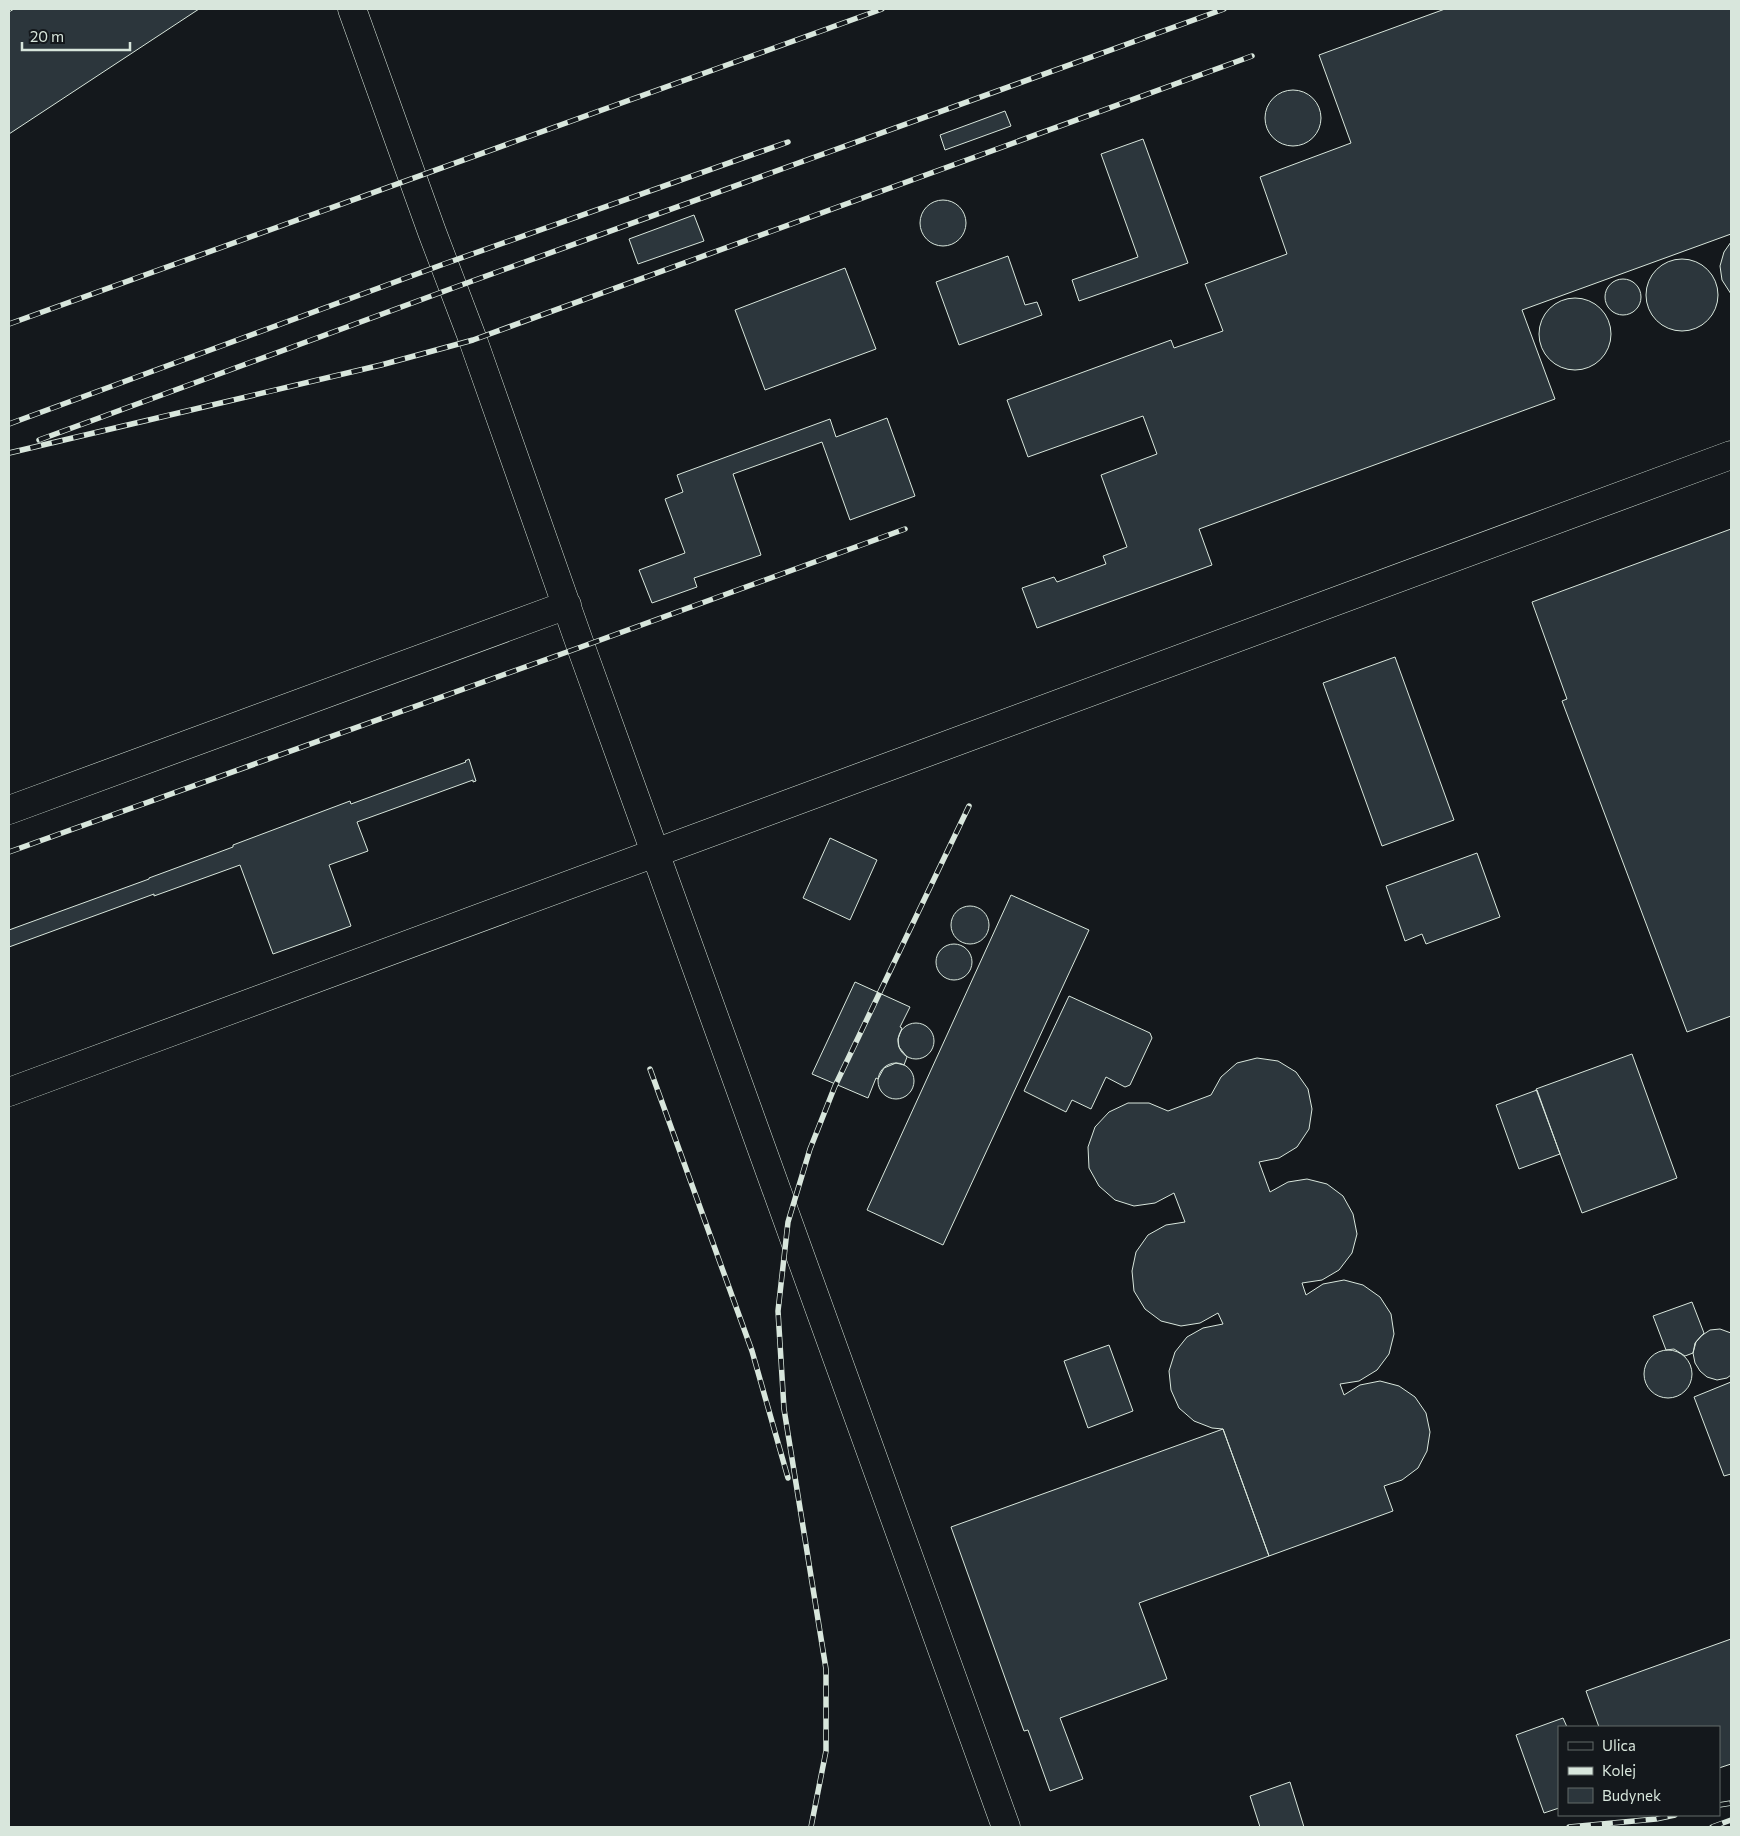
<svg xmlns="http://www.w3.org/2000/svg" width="1740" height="1836" font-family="Commissioner,sans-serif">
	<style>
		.building { fill: #2c363c; stroke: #d8e6dc }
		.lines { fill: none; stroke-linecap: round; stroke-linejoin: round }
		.minor-casing { stroke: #d8e6dc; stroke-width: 29 }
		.minor { stroke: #14181c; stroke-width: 28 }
		.rail-casing { stroke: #d8e6dc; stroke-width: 5.5 }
		.rail { stroke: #14181c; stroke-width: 4; stroke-dasharray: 11; stroke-linecap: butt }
	</style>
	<rect width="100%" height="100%" fill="#14181c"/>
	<path class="building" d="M14,9h185l-190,125v-122z
		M1445,9h286v225l-209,76 33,89 -356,130 13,36 -175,63 -15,-40 32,-11 3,5 49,-18 -3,-8 24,-9 -26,-72 56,-21 -14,-38 -115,41 -21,-57 164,-60 3,8 49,-17 -18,-47 82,-30 -27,-77 91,-34 -32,-88z
		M1265 118a28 28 0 1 1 56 0a28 28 0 1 1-56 0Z
		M1005,111l6,15 -66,24 -5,-15z
		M1143,139l45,124 -109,38 -7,-21 66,-23 -37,-103z
		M920 223a23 23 0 1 1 46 0a23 23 0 1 1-46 0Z
		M694,215l10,26 -66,23 -9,-25z
		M1731,242v52l-9,-14 -2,-14 4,-14z
		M1008,256l17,49 12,-3 5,13 -83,30 -23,-63z
		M1646 295a36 36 0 1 1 72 0a36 36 0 1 1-72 0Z
		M845,268l31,81 -111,41 -30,-80z
		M1605 297a18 18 0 1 1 36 0a18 18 0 1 1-36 0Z
		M1539 334a36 36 0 1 1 72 0a36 36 0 1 1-72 0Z
		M887,418l28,78 -65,24 -28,-78 -89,32 28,81 -67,23 3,9 -45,16 -13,-33 46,-17 -20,-54 18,-7 -6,-17 153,-56 6,18z
		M1731,529v487l-44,16 -125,-331 5,-2 -35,-97z
		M1395,657l59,163 -72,26 -59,-163z
		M469,759l7,22 -3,1v-2l-116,42 11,29 -39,14 22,61 -78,28 -33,-89 -86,31v-2l-145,53v-17l140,-51v-1l84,-31v-2l117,-44 1,3 115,-42 -1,-1z
		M830,838l47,22 -27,60 -47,-22z
		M1477,853l23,64 -74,27 -4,-10 -17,7 -19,-55z
		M1011,895l78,35 -146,315 -76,-35z
		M951 925a19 19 0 1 1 38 0a19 19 0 1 1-38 0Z
		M936 962a18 18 0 1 1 36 0a18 18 0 1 1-36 0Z
		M855,982l55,25 -10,20 2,1 -4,11 1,8 8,10 -3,8 -8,-2 -12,5 -6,11 -2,-1 -8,20 -56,-24z
		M1069,996l81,37 2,5 -22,47 -5,2 -19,-10 -15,32 -19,-9 -6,12 -42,-21z
		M898 1041a18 18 0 1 1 36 0a18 18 0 1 1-36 0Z
		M1632,1054l45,124 -95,35 -46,-124z
		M1257,1058l21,3 18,11 12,17 4,20 -3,20 -12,18 -18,11 -20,4 11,30 18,-10 19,-3 20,5 16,12 10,18 4,20 -5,19 -13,17 -17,10 -20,3 4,12 17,-11 21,-4 19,5 17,12 11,17 3,20 -5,20 -12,16 -18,11 -19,3 4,11 16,-10 20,-4 19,5 16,11 11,16 4,19 -3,19 -9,17 -16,12 -18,6 9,25 -124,45 -46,-127 -11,-1 -18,-7 -15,-13 -8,-18 -2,-19 6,-19 12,-15 16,-9 20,-4 -5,-11 -18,10 -19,3 -20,-5 -16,-12 -11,-18 -2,-20 4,-19 12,-17 18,-10 19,-3 -11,-29 -19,10 -21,3 -19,-6 -16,-14 -10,-18 -1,-21 7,-20 14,-15 19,-9h21l19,8 43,-16 10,-18 16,-14z
		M878 1081a18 18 0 1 1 36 0a18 18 0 1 1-36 0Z
		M1537,1090l23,64 -41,15 -23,-64z
		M1692,1302l12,31 -8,9 -3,11 -8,3 -11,-7 -8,1 -13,-34z
		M1720,1329l11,4v42l-4,3 -10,2 -10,-3 -7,-6 -5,-8 -2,-10 2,-10 6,-7 9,-6z
		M1109,1345l24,66 -45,17 -24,-67z
		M1644 1374a24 24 0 1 1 48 0a24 24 0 1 1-48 0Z
		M1731,1382v92l-7,2 -30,-79z
		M1223,1429l46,127 -130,47 28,76 -107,39 23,61 -33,12 -22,-61 -4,1 -73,-204z
		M1731,1639v125l-12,4v-41h-120l-13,-36z
		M1563,1718l4,9h-8v81l-15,5 -28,-78z
		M1290,1782l14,45h-44l-10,-31z"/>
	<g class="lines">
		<defs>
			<path id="minor" d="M352,9l80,223 41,108 108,307 425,1180
				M9,810l558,-205
				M9,1092l1722,-637"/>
		</defs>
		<use href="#minor" class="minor-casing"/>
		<use href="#minor" class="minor"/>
		<defs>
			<path id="rail" d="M9,324l873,-315
				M9,424l435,-160 344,-122
				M39,440l414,-152 771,-279
				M9,453l372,-88 92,-25 779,-284
				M9,852l572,-205 324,-118
				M650,1069l102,282 36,127
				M1719,1805l12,-2
				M811,1827l15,-76v-82l-42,-260 -6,-98 10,-89 22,-73 25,-63 134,-280
				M1569,1827l87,-8 19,-4
				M1712,1827l19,-7"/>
		</defs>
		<use href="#rail" class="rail-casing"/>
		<use href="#rail" class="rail"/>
	</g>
	<rect width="1740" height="1836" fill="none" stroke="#d8e6dc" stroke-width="20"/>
	<rect x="1558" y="1726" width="162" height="90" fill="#14181c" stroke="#626a69"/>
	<rect x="1568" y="1742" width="25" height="8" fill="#14181c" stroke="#626a69"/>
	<text x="1602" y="1751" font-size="15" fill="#d8e6dc">Ulica</text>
	<rect x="1568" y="1767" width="25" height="8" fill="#d8e6dc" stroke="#626a69"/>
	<text x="1602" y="1776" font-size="15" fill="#d8e6dc">Kolej</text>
	<rect x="1568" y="1788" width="25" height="15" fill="#2c363c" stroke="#626a69"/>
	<text x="1602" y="1801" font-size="15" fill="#d8e6dc">Budynek</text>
	<path d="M22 42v8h108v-8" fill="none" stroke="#d8e6dc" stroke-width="2.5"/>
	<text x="30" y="42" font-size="15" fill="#d8e6dc" stroke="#14181c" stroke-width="4" paint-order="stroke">20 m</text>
</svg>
